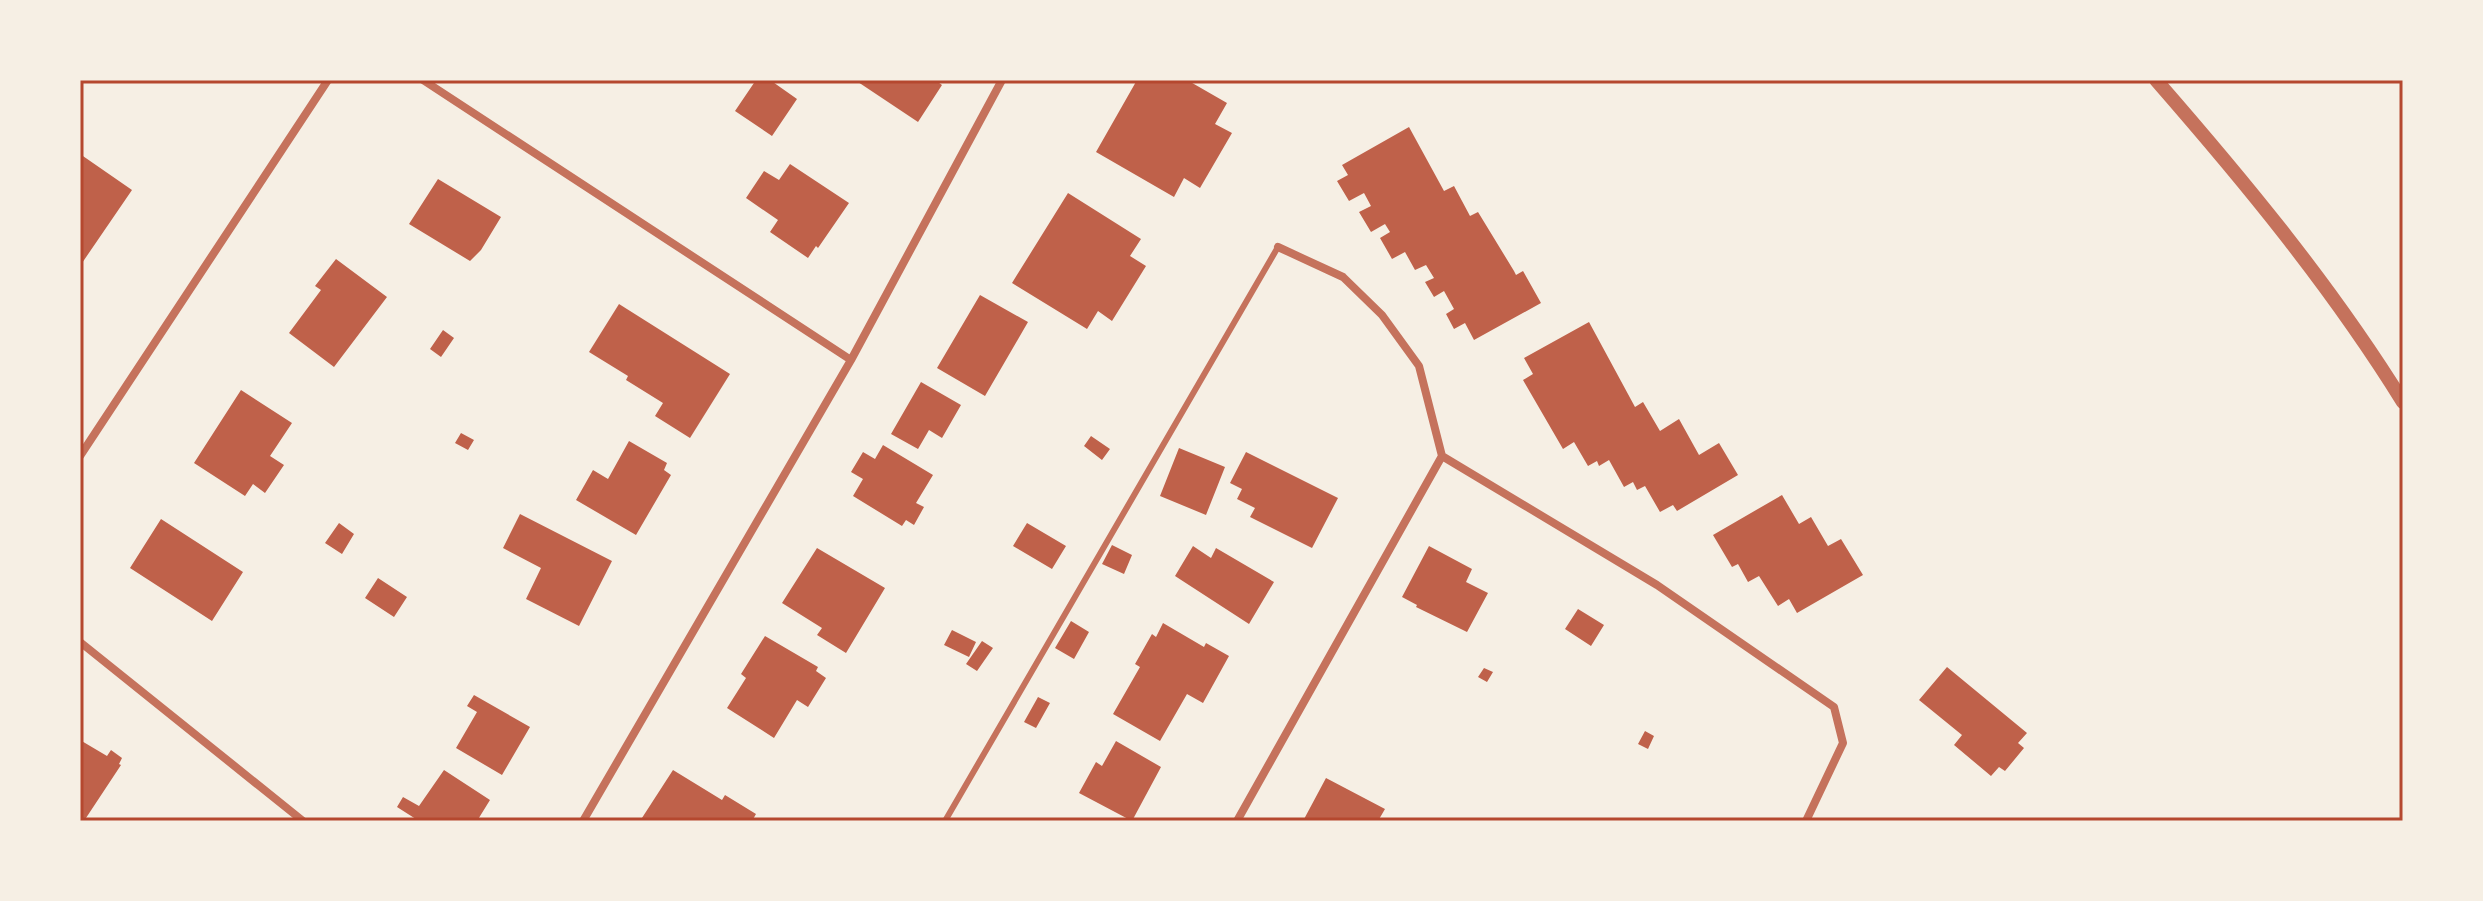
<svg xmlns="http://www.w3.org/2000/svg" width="2483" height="901" font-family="'Nunito Sans',sans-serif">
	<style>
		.building { fill: #bf614a }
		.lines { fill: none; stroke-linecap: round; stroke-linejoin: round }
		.service { stroke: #c5725c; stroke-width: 6 }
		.minor { stroke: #c5725c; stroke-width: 8 }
		.tertiary { stroke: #c5725c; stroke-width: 14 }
		.neatline { fill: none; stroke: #b5482f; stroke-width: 3 }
	</style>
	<rect width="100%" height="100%" fill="#f6efe4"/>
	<path class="building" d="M756,80h14l27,19 -25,37 -37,-25z
		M855,80h80l7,5 -24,37z
		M1137,80h50l40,23 -12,21 17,9 -32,55 -16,-10 -10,19 -78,-45z
		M1409,127l35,64 10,-5 16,30 8,-4 36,59 2,4 7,-4 18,32 -67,37 -9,-17 -11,6 -8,-15 8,-5 -10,-18 -10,6 -9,-15 9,-4 -8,-13 -11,5 -10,-18 -13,7 -12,-21 10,-6 -5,-8 -14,8 -12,-20 12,-6 -7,-13 -15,8 -12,-20 11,-6 -6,-10z
		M80,154l52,36 -52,76z
		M790,164l59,39 -31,45 -2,-2 -8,12 -38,-26 8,-12 -32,-22 18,-27 15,9z
		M438,179l63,38 -20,33 -11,11 -61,-37z
		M1068,193l73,46 -11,17 16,10 -34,55 -14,-10 -11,18 -75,-46z
		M336,259l51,38 -53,70 -45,-34 32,-43 -6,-4z
		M980,295l48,27 -43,74 -48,-28z
		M619,304l111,70 -40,64 -35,-22 8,-13 -37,-23 2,-4 -39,-24z
		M1589,322l46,85 8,-5 17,29 19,-12 20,36 20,-12 19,32 -61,36 -4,-6 -13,7 -15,-26 -8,4 -4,-8 -9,5 -15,-27 -10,6 -2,-5 -9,5 -14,-24 -11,7 -40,-69 10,-6 -9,-16z
		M443,330l11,8 -13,19 -11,-8z
		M921,382l40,23 -19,33 -13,-8 -11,19 -27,-15z
		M241,390l51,33 -22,33 14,9 -19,28 -12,-9 -8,12 -51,-33z
		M461,433l13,7 -6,10 -13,-7z
		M1091,436l19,13 -8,11 -18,-14z
		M629,441l38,22 -3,7 7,5 -35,60 -60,-35 17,-30 15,9z
		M883,445l50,30 -17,28 8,4 -10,18 -8,-5 -4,6 -49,-30 10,-17 -12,-7 12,-20 12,7z
		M1179,448l46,19 -19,48 -46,-19z
		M1246,452l92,46 -26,50 -62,-31 5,-9 -18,-9 5,-10 -12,-6z
		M1782,495l17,29 12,-7 17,29 13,-7 22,36 -66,38 -8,-14 -11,7 -19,-30 -11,6 -10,-18 -6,3 -19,-32z
		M520,514l92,47 -33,65 -53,-27 15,-31 -38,-20z
		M161,519l82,53 -31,49 -82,-53z
		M339,523l15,11 -12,20 -17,-11z
		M1027,523l39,23 -14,23 -39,-23z
		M1112,545l20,10 -8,19 -22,-10z
		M1193,546l18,12 5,-10 58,34 -25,42 -74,-48z
		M1429,546l43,23 -6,13 22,11 -21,39 -51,-25 1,-2 -15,-8z
		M817,548l68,40 -39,65 -29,-18 5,-7 -40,-25z
		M378,578l29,19 -13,20 -29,-19z
		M1578,609l26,16 -13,21 -26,-17z
		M1071,621l18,11 -15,27 -19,-11z
		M1163,623l41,24 2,-4 23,13 -26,47 -16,-9 -27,47 -47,-27 27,-47 -5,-3 17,-30 4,3z
		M952,630l24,12 -7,15 -25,-12z
		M765,636l53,31 -2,4 10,7 -18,29 -11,-7 -23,38 -47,-30 19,-30 -5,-4z
		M982,641l11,7 -16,23 -11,-7z
		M1947,667l80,66 -9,10 6,5 -19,23 -6,-4 -8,9 -37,-31 8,-10 -43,-35z
		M1484,668l9,4 -6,10 -9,-5z
		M474,695l56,32 -28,48 -46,-27 21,-36 -10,-6z
		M1038,697l12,6 -14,25 -12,-6z
		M1645,731l9,5 -6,13 -10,-5z
		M80,740l27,16 4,-6 11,8 -3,6 2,1 -37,56h-4z
		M1116,741l45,26 -29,54 -53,-28 17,-31 6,4z
		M444,770l46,30 -13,21h-58l-22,-14 6,-10 16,9z
		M673,770l49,30 3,-5 31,19 -4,7h-112z
		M1326,778l59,31 -7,12h-75z"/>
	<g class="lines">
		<path class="service" d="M945,821l333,-574"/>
		<path class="minor" d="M423,80l428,280
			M1278,247l65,30 39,38 37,51 23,90 215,129 177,122 9,36 -37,78
			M80,456l248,-376
			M80,642l223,179
			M583,821l268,-461 151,-280
			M1237,821l205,-365"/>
		<path class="tertiary" d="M2156,80c89,102 175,206 247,322"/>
	</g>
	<rect width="2483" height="901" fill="none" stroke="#f6efe4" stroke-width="164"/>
	<rect x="82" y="82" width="2319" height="737" class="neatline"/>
</svg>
